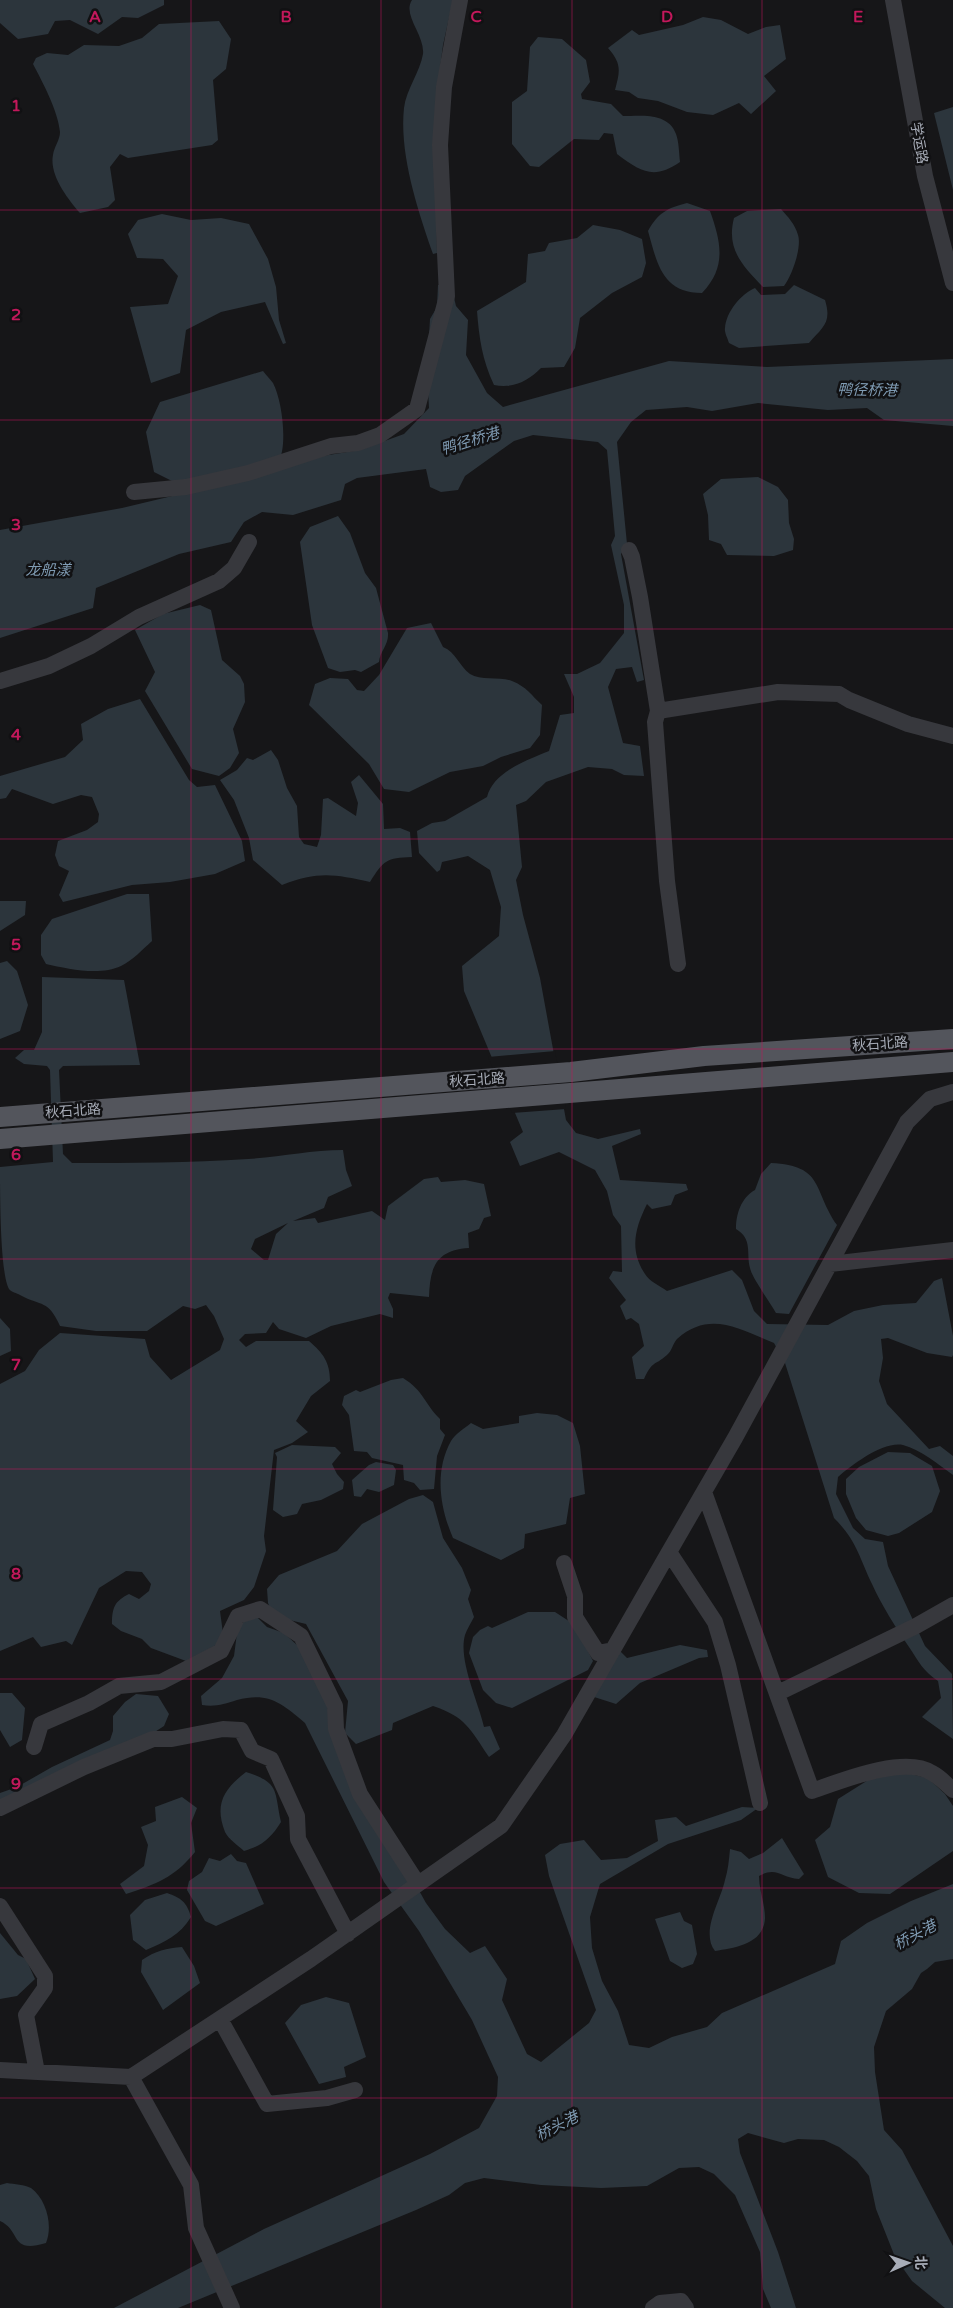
<svg xmlns="http://www.w3.org/2000/svg" width="953" height="2308" font-family="'Varela Round','Noto Sans SC',sans-serif">
	<style>
		.water { fill: #2c353c; fill-rule: evenodd }
		.pier { fill: #161618 }
		.lines { fill: none; stroke-linecap: round; stroke-linejoin: round }
		.minor { stroke: #37383d; stroke-width: 16 }
		.major { stroke: #53555c; stroke-width: 20 }
		.grid { fill: none; stroke: #c2185b; stroke-width: 1; stroke-opacity: 0.55 }
		.labels { text-anchor: middle; dominant-baseline: central; stroke-width: 5; stroke-linejoin: round; paint-order: stroke }
		.street-label { font-size: 14px; fill: #a8adb8; stroke: #111113 }
		.water-label { font-size: 15px; font-style: italic; fill: #7f9bb3; stroke: #111113 }
		.grid-label { font-size: 16px; text-anchor: middle; font-weight: bold; fill: #c2185b; stroke: #111113; stroke-width: 5; stroke-linejoin: round; paint-order: stroke }
	</style>
	<rect width="100%" height="100%" fill="#161618"/>
	<path class="water" d="M0,0h164v5l-26,13 -16,-1 -24,17 -28,-14 -15,1 -7,13 -30,5 -18,-16z
		M412,0h41l-10,45 -8,63 2,145 -4,1c-15,-43 -34,-100 -29,-146 2,-18 16,-36 19,-54 2,-19 -21,-39 -11,-54z
		M703,17l18,3 27,14 18,-7 14,-2 6,34 -22,17 12,15 -25,23 -12,-11 -26,12 -26,-3 -29,-11 -20,-3 -9,-6 -14,-2c5,-19 7,-26 -7,-42l24,-18 7,5 44,-10z
		M219,21l12,18 -5,30 -13,11 5,60 -6,5 -84,13 -8,-4 -10,13 5,33 -7,7 -28,6c-12,-14 -31,-38 -27,-58 1,-8 7,-15 7,-23 -2,-21 -17,-49 -27,-68l3,-6 11,-5 21,2 16,-10 35,1 23,-8 17,-14z
		M538,37l24,2 24,21 4,22 -9,12 1,5 29,5 12,12c18,0 45,-4 53,18 3,8 3,19 4,28 -26,18 -39,10 -63,-8l-4,-20 -9,-1 -5,7 -25,-1 -35,28 -9,-1 -18,-22v-42l15,-11 3,-44z
		M953,107v83l-19,-77z
		M687,203l23,8c11,31 17,56 -8,82 -40,0 -45,-30 -54,-62 10,-18 19,-23 39,-28z
		M781,209c7,8 14,15 17,26 4,12 -6,41 -14,51l-21,1c-21,-22 -37,-38 -29,-69l13,-7z
		M162,214l29,6 30,-2 28,6 19,35 8,28 3,33 7,23 -3,1 -18,-42 -44,10 -35,18 -6,43 -29,10 -21,-76 38,-3 10,-28 -15,-17 -26,-1 -9,-24 10,-14z
		M593,225l27,5 22,9 4,24 -4,14 -30,16 -32,25 -5,30 -11,19 -23,1c-13,13 -28,21 -47,17 -12,-25 -15,-48 -17,-74l49,-29 2,-28 17,-3 4,-8 28,-5z
		M438,285h13l5,21 12,14 -2,35 21,38 16,14 166,-46 98,6 186,-8v67l-69,-6 -17,-12 -39,2 -70,-7 -46,8 -25,-4 -41,3 -15,12 -14,20 10,102 -6,10 23,126 -7,2 -5,-15 -16,2 -8,18 15,56 17,3 4,30 -20,-1 -12,-6 -24,-2 -42,15 -20,19 -10,4 6,62 -6,13 7,35 17,63 26,142 10,13 22,6 42,-10 1,5 -29,12 8,34 66,4 2,6 -13,5 -4,10 -19,4 -5,-5c-12,24 -18,46 -2,70 4,7 15,12 22,17l65,-21 10,10 12,31 13,13 61,1 26,-14 29,-6 33,-2 18,-22 8,-3 11,58v19l-1,2 -25,-4 -39,-15 -7,1 2,19 -4,23 8,23 42,45 11,-3 13,10v19c-15,-11 -32,-25 -50,-30 -20,-4 -51,20 -65,32l-2,17 17,34 12,11 18,3 5,24 37,80 27,28 1,65 -31,-22 19,-19 -3,-17c-15,-10 -19,-19 -29,-34 -14,-21 -27,-41 -37,-63 -13,-27 -15,-43 -38,-66l-49,-155 -11,-20c-35,-14 -64,-33 -97,-4 -4,4 -5,12 -10,16 -14,12 -14,5 -23,24h-8l-4,-22 12,-11 -5,-22 -8,-6 -5,2 -6,-14 6,-6 -17,-22 4,-7 9,1 -1,-46 -8,-11 -6,-24 -12,-21 -36,-18 -39,14 -10,-24 13,-10 -59,-141 -2,-25 37,-30 2,-29 -11,-37 -22,-14 -26,6 -2,8 -3,2 -18,-19 -2,-22 15,-8 13,-2 42,-24c6,-25 40,-37 62,-46l11,-36 14,-2v-16l-10,-23h13l23,-11 24,-30v-28l-13,-60 4,-9 -8,-86 -9,-8 -65,-7 -19,6 -49,35 -7,14 -17,2 -11,-5 -4,-18 -69,9 -12,6 -4,16 -48,15 -31,-3 -18,10 -13,20 -52,12 -83,34 -3,20 -93,30v-108l122,-22 117,-28 77,-23 44,-7 44,-16 25,-26 -2,-37 3,-52 7,-12z
		M794,285l31,15c7,23 -2,27 -16,43l-70,5 -10,-5c-1,-4 -5,-11 -4,-15 1,-16 16,-34 30,-40l6,7 24,-1z
		M263,371c3,4 7,8 10,12 9,17 14,58 7,76l-102,25 -24,-12 -8,-40 14,-30z
		M758,477l20,10 10,13 1,23 5,16 -1,11 -19,6 -47,-1 -6,-11 -12,-4 -1,-25 -5,-21 18,-15z
		M338,516l12,17 15,40 11,15 12,45c1,12 -8,18 -9,29l-18,10 -6,-2 -15,2 -12,-4 -16,-43 -12,-83 10,-15z
		M200,605l11,5 11,50 18,16 4,8 1,18 -12,27 6,24 -9,15 -11,8 -27,-7 -47,-78 10,-19 -20,-42 28,-16z
		M431,623l12,24c13,5 16,19 27,27 11,7 30,2 42,7 15,6 19,14 30,24l-2,30 -10,13 -29,9 -18,9 -33,6 -41,20 -25,-3 -15,-25 -60,-59 6,-21 15,-6 18,1 9,11 7,1 15,-16 28,-47z
		M140,699l49,81 8,7 18,-2 27,56 3,20 -30,13 -45,8 -38,3 -69,17 -4,-7 10,-24 -10,-5 -4,-11 3,-14 29,-11 11,-8 1,-8 -7,-17 -11,-2 -28,9 -41,-15 -6,9 -6,1v-23l65,-19 18,-17 -2,-16 27,-15z
		M271,750l7,10 9,28 10,18 2,31 5,7 13,3 4,-12 2,-36 5,-1 28,18 2,-13 -7,-21 8,-7 24,29 1,25 16,-1 10,4 2,25c-26,1 -28,3 -42,25 -36,-8 -52,-11 -88,3l-29,-25 -4,-22 -15,-38 -14,-20 17,-10 10,-12 6,2z
		M127,894h22l3,47c-9,8 -20,20 -31,25 -21,10 -53,3 -75,-2l-5,-9v-20l11,-16z
		M0,901h26l-1,14 -25,16z
		M7,961l10,10 11,34 -8,26 -20,8v-76z
		M42,977l82,3 16,85 -77,1 -4,4 4,84 9,9c59,0 118,0 176,-4 32,-2 63,-9 95,-9l3,20 6,16 -24,11 -4,11 -31,13 22,-3 3,5 54,-12 13,9 3,-14 36,-27 14,-2 3,5 24,-2 19,4 7,32 -7,2 -5,11 -11,4 1,15c-33,2 -39,19 -40,49l-39,-4 -2,5 5,11v9l-13,-4 -49,12 -25,12 -27,-9 -6,-7 -7,11 -21,1 -6,6 7,7 10,-6h53c14,12 21,21 21,40l-19,15 -15,25 12,11 -16,11 -18,7 -10,86 2,15 -12,36 -10,13 -24,11 4,30 -38,20 -35,-13 -9,-9 -21,-8 -9,-7c0,-17 3,-23 17,-30l10,5 10,-8 2,-7 -9,-12 -16,-1 -27,17 -27,57 -6,-4 -25,6 -8,-10 -33,14v-267l25,-13 14,-21 21,-17 85,6 5,18 21,23 49,-30 4,-11 -10,-23 -8,-11 -11,4 -12,-3 -36,25h-51l-36,-5c-12,-27 -18,-19 -40,-31 -3,-2 -9,-3 -11,-6 -9,-15 -9,-98 -9,-122l53,-5 -3,-92 -3,-4 -23,-2 -9,-6 9,-8h10l8,-18zM288,1223l-12,11 -8,26h-4l-13,-11 4,-10z
		M771,1163c54,3 41,26 66,62l-48,89 -13,-1c-6,-11 -24,-35 -26,-45 -4,-15 3,-29 -14,-39 0,-15 5,-31 19,-39l6,-16z
		M0,1318l10,11 1,22 -11,5z
		M403,1378c21,13 21,25 37,41v10l5,6 -8,21 -3,33 -14,1 -6,-7 -10,-3 -1,-15 -31,-7 -5,-6 -13,-1 -5,-36 -7,-10 2,-9 12,-6 4,2 31,-12z
		M537,1413l20,2 16,8 7,23 5,48 -15,4 -4,26 -41,10 -1,14 -23,12 -48,-22c-13,-30 -19,-66 -2,-97 4,-7 14,-13 20,-18l12,6 36,-6v-7z
		M292,1445l43,2 6,6 -9,11 5,10 7,8 -1,7 -22,11 -19,4 -5,10 -14,3 -10,-7 4,-53 -2,-4z
		M888,1452l22,1 22,13 8,25 -8,21 -33,21 -11,3 -22,-6 -10,-12 -10,-24v-15l13,-12z
		M376,1462l17,3 3,5 -2,15 -15,7 -12,-3 -6,8 -7,-1 -2,-16 17,-15z
		M423,1495l10,7 10,36 19,30 9,22 -3,9 6,18c-3,6 -7,12 -9,18 -7,25 13,66 19,92l6,-1 10,23 -11,8c-19,-28 -23,-40 -56,-51l-40,17 -1,7 -36,14 -11,-11 3,-32 -42,-77 -33,-8 -5,-13 -1,-14 12,-14 58,-24 25,-27 47,-25z
		M250,1610l17,17 17,6 14,13 31,62 -1,19 98,176 19,26 25,24 15,-7 22,33 -5,21 25,54 14,8 48,-39 7,-13 -47,-134 -4,-21 15,-11 24,-4 17,20 26,-2 31,-17 -3,-21 21,-3 10,9 56,-19 16,1 -17,12 -73,24 -68,40 -10,33 2,31 10,33 16,30 11,34 20,3 23,-11 35,-10 15,-14 113,-49 6,-23 26,-18 44,-22 42,-17v75l-18,3 -8,7 -6,4 -9,16 -26,22 -12,36 1,25 9,58 18,20 51,96v62h-8l-33,-27 -17,-24 -19,-48 -7,-33 -12,-15 -18,-14 -15,-7 -26,-1 -14,4 -36,-10 -10,6 2,14 38,99 18,56h-25l-8,-19 -3,-37 -25,-57 -21,-21 -15,-7 -20,1 -32,18 -46,2 -60,-3 -57,-7 -19,5 -16,12 -33,15 -238,98h-64l150,-79 166,-75 49,-26 18,-32 1,-19 -26,-57 -53,-89 -35,-49 -79,-159c-24,-20 -36,-31 -68,-23 -13,4 -21,7 -35,5l-1,-9 21,-18 12,-22 3,-23z
		M528,1612h27l20,13 18,36 -5,9 -76,38 -16,-5 -13,-13 -14,-37 4,-16 7,-7 8,-4 4,2z
		M680,1645l27,5 1,7 -9,1 -59,25 -24,21 -25,-8 29,-45 7,7z
		M0,1693h12l13,15 -3,32 -12,7 -10,-17z
		M136,1694l22,2 11,18 -5,12 -37,24 -127,54v-11l17,-6 35,-20 58,-27 3,-9v-15l12,-14z
		M897,1771l31,7 17,16 8,12v45l-63,43 -31,-1 -31,-16 -13,-37 15,-13 8,-28 35,-22z
		M246,1772c34,11 28,18 35,50 -10,16 -19,24 -37,29 -5,-5 -16,-12 -19,-19 -11,-28 -1,-43 21,-60z
		M182,1797l15,11 -6,15 4,29c-21,26 -39,32 -69,42l-6,-10 24,-18 4,-21 -7,-18 15,-6 -1,-14z
		M782,1838l22,36 -5,5c-18,-1 -22,-13 -40,-3 0,14 6,28 6,42 -1,26 -30,30 -50,33 -15,-19 6,-51 10,-71 3,-10 4,-20 5,-31l11,3 8,7 14,-6z
		M231,1854l6,7 9,2 18,41 -48,22 -11,-5 -18,-31 2,-9 13,-9 7,-14 11,3z
		M167,1893c14,5 20,9 24,24 -11,18 -26,25 -45,33l-13,-10 -3,-25 15,-15z
		M680,1912l4,9 8,4 5,29 -4,10 -11,4 -12,-7 -15,-42z
		M0,1933l18,22 8,4 9,20 -18,17 -17,3z
		M182,1947l12,19 6,17 -37,27 -22,-38 1,-12c13,-9 25,-12 40,-13z
		M326,1997l23,6 17,54 -22,10 2,10 -27,7 -34,-61 16,-18z
		M7,2183c7,1 18,2 24,5 16,12 22,38 15,55 -37,11 -24,-12 -46,-22v-36z"/>
	<path class="pier" d="M555,1051l11,58 -54,4 -24,-56z"/>
	<g class="lines">
		<path class="minor" d="M893,0l32,176 28,107
			M134,492l52,-5 62,-14 83,-27 27,-3 22,-8 37,-26 30,-113 -7,-151 4,-58 16,-87
			M629,550l3,7 8,40 18,114 -3,11 12,159 11,83
			M0,681l49,-15 42,-20 48,-29 80,-36 15,-13 15,-26
			M658,711l120,-19 61,2 10,6 59,24 45,12
			M830,1264l123,-14
			M704,1492l108,299c29,-10 92,-36 120,-18 8,4 14,11 21,17
			M669,1552l46,70 13,43 32,138
			M564,1563l11,33v21l23,36 15,-3
			M778,1693l138,-67 37,-21
			M34,1747l7,-23 48,-21 30,-17 42,-4 60,-31 17,-35 22,-7 41,27 34,70 1,23 24,65 58,90
			M0,1808l84,-41 69,-28h19l51,-10 18,1 11,21 19,8 26,57 1,23 50,95
			M0,1906l45,70v12l-19,27 11,57
			M220,2019l47,85 60,-6 28,-8
			M0,2070l131,7 180,-118 190,-133 63,-91 105,-183 66,-114 172,-316 23,-23 23,-7
			M131,2077l60,108 5,43 36,80
			M653,2308l7,-5 21,-2 5,7"/>
		<path class="major" d="M0,1117l571,-45 133,-16 249,-17
			M0,1139l953,-77"/>
	</g>
	<path class="grid" d="M191,0v2308M381,0v2308M572,0v2308M762,0v2308M0,210h953M0,420h953M0,629h953M0,839h953M0,1049h953M0,1259h953M0,1469h953M0,1679h953M0,1888h953M0,2098h953"/>
	<g class="labels">
		<g class="street-label">
			<text transform="translate(919 143) rotate(80)">学运路</text>
			<text transform="translate(880 1044) rotate(-4)">秋石北路</text>
			<text transform="translate(477 1080) rotate(-4)">秋石北路</text>
			<text transform="translate(73 1111) rotate(-4)">秋石北路</text>
		</g>
		<g class="water-label">
			<text transform="translate(867 390) rotate(1)">鸭径桥港</text>
			<text transform="translate(470 441) rotate(-17)">鸭径桥港</text>
			<text x="48" y="570">龙船漾</text>
			<text transform="translate(915 1935) rotate(-28)">桥头港</text>
			<text transform="translate(557 2126) rotate(-27)">桥头港</text>
		</g>
	</g>
	<g class="grid-label">
		<text x="95" y="22">A</text>
		<text x="286" y="22">B</text>
		<text x="476" y="22">C</text>
		<text x="667" y="22">D</text>
		<text x="858" y="22">E</text>
		<text x="16" y="111">1</text>
		<text x="16" y="320">2</text>
		<text x="16" y="530">3</text>
		<text x="16" y="740">4</text>
		<text x="16" y="950">5</text>
		<text x="16" y="1160">6</text>
		<text x="16" y="1370">7</text>
		<text x="16" y="1579">8</text>
		<text x="16" y="1789">9</text>
	</g>
	<g transform="translate(908 2263) rotate(88)" stroke="#111113" stroke-width="4" paint-order="stroke">
	<path d="M0-4L9 19L0 12L-9 19Z" fill="#a8adb8"/>
	<text y="-8" font-size="14" font-weight="bold" text-anchor="middle" fill="#a8adb8">北</text>
	</g>
</svg>
